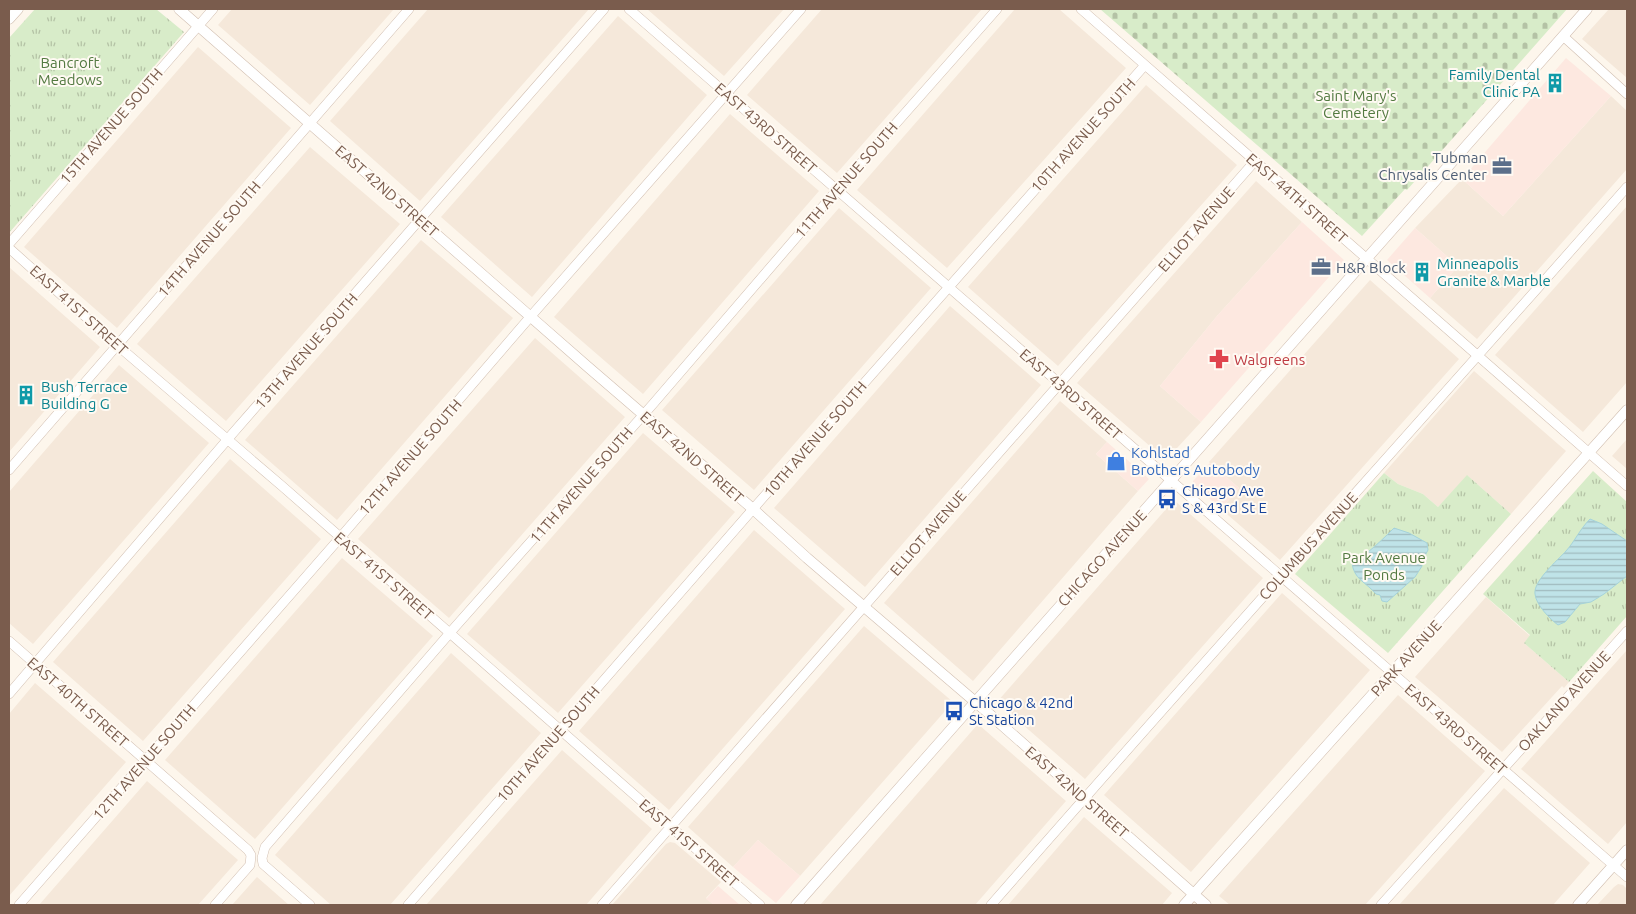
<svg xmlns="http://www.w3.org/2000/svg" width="1636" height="914" font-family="Ubuntu,sans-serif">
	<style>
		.residential { fill: #f5e8da }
		.commercial { fill: #fde8e0 }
		.grass { fill: url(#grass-tufts) }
		.cemetery { fill: url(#cemetery-stones) }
		.water { fill: url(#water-rules); stroke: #a5d3da }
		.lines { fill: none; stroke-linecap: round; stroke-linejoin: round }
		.minor-casing { stroke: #d1beb0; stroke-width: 10 }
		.tertiary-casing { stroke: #d1beb0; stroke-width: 11 }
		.minor { stroke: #fff; stroke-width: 9 }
		.tertiary { stroke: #fff; stroke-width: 10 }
		.labels { text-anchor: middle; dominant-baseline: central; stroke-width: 4; stroke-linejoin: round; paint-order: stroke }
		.park-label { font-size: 15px; fill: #537a41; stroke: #fffaf3 }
		.culture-label { font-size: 15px; fill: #0d838f; stroke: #fffaf3; text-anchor: start }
		.street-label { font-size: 15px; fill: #7a5c4d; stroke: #fffaf3 }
		.service-label { font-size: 15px; fill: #4e5e75; stroke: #fffaf3; text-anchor: end }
		.health-label { font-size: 15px; fill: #be3a42; stroke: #fffaf3; text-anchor: start }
		.shop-label { font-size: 15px; fill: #366cbe; stroke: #fffaf3; text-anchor: start }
		.transit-label { font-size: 15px; fill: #164399; stroke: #fffaf3; text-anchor: start }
	</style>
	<defs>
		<pattern id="grass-tufts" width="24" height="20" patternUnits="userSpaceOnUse" patternTransform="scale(1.25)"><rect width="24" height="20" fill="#d8ecc9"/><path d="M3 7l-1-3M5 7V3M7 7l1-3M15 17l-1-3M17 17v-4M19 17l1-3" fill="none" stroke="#b4c2a5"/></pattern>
		<pattern id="cemetery-stones" width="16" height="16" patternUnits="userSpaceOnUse" patternTransform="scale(1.25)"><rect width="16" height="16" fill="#d8ecc9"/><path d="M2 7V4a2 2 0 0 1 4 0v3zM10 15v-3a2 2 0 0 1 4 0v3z" fill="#b4c2a5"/></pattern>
		<pattern id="water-rules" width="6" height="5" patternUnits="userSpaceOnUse" patternTransform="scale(1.25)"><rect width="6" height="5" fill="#bfe3e8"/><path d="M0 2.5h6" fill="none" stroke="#a0bbbe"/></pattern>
	</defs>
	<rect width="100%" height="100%" fill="#fdf6ec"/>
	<path class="residential" d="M232,9h162l-84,96 -92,-80z
		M428,9h161l-169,192 -90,-80z
		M647,9h137l-60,67z
		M822,9h160l-145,164 -90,-78z
		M1015,9h44l67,59 -179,200 -90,-78z
		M1609,9h18v69l-45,-39z
		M618,16l89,79 -175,202 -91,-80z
		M198,47l93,81 -174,200 -93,-81z
		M1146,85l91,80 -179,201 -90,-79z
		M1611,96l16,15v58l-150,170 -47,-41 28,-32 -43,-38 47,-49 41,37z
		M730,114l89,77 -176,203 -89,-77z
		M310,147l90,77 -174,197 -89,-77z
		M1256,181l46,41 -85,94 -57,70 41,36 -35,38 -89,-77z
		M1627,206v176l-44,50 -88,-77z
		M839,208l92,80 -177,202 -92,-80z
		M421,240l92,78 -176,202 -92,-80z
		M9,267l91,80 -91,105z
		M1370,280l89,79 -179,201 -59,-51 18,-21 -30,-26z
		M950,306l91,79 -176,202 -91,-79z
		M535,338l90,79 -176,201 -91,-79z
		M119,365l90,78 -176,201 -24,-21v-131z
		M1474,371l92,80 -55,63 -43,-38 -30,31 -15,-13 -25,-10 -14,-11z
		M1060,401l47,41 -11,12 42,37 -165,190 -89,-78z
		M643,433l92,79 -177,201 -91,-79z
		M1627,439v30l-15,-13z
		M230,459l91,80 -178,202 -90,-79z
		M1174,500l89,78 -178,201 -88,-77z
		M754,530l91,79 -176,201 -90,-79z
		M342,558l91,78 -178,203 -90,-79z
		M1282,593l88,77 -179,202 -87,-77z
		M1486,597l44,39 -6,7 45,39 -5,6 -2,-2 -60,66 -87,-75z
		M864,626l89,76 -153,174 -42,-36 -25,27 -45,-40z
		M1627,650v172l-19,22 -87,-75z
		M451,653l90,80 -151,172h-59l-56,-50z
		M35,683l91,79 -117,134v-182z
		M1398,695l87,76 -120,134h-135l-11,-9z
		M978,724l88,77 -91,104h-155z
		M562,750l90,79 -66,76h-160z
		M147,781l91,79 -40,45h-159z
		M1504,788l86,75 -37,42h-154z
		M1084,817l88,76 -10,12h-154z
		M670,842l5,1 46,39 -15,16 8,7h-102l54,-61z
		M257,877l32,28h-57z
		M1618,884l5,1 4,4v16h-30l17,-18z"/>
	<path class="commercial" d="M1566,58l45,38 -108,120 -41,-37z
		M1302,222l42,38 -143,162 -41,-36 57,-70z
		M1415,228l43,38 -28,32 -43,-38z
		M1107,442l42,37 -11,12 -42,-37z
		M1210,463l29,25 -18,21 -28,-26v-2z
		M758,840l42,36 -24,27 -43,-36z
		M718,886l22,19h-26l-8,-6z"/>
	<path class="grass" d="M35,9h121l28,23 -175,201v-195z
		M1593,471l34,31v114l-58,66 -45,-39 6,-8 -47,-41z
		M1384,473l14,11 25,10 15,13 29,-32 44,39 -123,139 -93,-79z"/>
	<path class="cemetery" d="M1100,9h467l-160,181 -2,-1 -43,47z"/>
	<path class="water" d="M1590,519l12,5 25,17v35l-23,18 -13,8 -11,2 -15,18 -7,3c-8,-6 -22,-20 -23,-31 -2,-13 23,-34 31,-43 9,-10 14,-22 24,-32z
		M1394,528l15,5 18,10 1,7 -6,11v5l-7,11 -28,25 -5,-1 -2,-6 -4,-1c-10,-12 -23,-15 -24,-32 13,-5 32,-24 42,-34z"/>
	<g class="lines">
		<defs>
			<path id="minor" d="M629,9l998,868
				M1081,9l546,477
				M1563,36l64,58
				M9,244l204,-235
				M9,248l108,97 165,141 478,419
				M9,470l400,-461
				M9,641l239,209 3,5 -1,10 -35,40
				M9,694l224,-261 371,-424
				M19,905l326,-373 186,-216 270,-307
				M310,905l-47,-41 -1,-6 3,-11 190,-220 198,-223 178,-207 166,-188
				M408,905l345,-396 392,-444
				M602,905l653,-744
				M991,905c210,-241 425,-478 636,-718
				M1381,905l246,-274"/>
			<path id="tertiary" d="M179,9l409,358 165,142 54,49 179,153 220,194
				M9,19l9,-10
				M796,905l791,-896
				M1184,905l443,-495
				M1578,905l49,-55"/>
		</defs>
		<use href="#minor" class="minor-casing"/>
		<use href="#tertiary" class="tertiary-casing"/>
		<use href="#minor" class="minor"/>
		<use href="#tertiary" class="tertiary"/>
	</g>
	<defs>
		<symbol id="building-bare" viewBox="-9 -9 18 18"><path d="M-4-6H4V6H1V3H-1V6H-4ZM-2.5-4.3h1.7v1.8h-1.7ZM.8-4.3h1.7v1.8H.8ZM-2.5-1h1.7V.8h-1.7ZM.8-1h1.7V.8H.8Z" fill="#0f9aa8" stroke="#fffaf3" stroke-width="2.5" paint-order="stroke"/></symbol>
		<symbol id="office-bare" viewBox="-9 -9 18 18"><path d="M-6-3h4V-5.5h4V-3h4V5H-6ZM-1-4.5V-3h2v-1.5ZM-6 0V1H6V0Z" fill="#5c6f8a" stroke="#fffaf3" stroke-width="2.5" paint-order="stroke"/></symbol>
		<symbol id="pharmacy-bare" viewBox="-9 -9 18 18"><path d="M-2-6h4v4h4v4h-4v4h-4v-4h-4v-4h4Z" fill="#e0444e" stroke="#fffaf3" stroke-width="2.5" paint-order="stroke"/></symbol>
		<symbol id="shop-bare" viewBox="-9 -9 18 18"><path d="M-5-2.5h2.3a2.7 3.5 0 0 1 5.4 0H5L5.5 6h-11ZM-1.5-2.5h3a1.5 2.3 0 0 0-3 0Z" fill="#3f7fe0" stroke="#fffaf3" stroke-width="2.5" paint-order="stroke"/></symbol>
		<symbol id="bus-bare" viewBox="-9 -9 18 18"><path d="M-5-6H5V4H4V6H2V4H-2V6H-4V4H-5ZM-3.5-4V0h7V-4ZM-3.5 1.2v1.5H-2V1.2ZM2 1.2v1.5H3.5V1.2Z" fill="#1a4fb4" stroke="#fffaf3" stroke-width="2.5" paint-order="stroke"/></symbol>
	</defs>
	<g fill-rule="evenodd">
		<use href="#building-bare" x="1541" y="69" width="28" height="28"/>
		<use href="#office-bare" x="1488" y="152" width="28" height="28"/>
		<use href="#office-bare" x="1307" y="253" width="28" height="28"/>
		<use href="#building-bare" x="1408" y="258" width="28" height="28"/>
		<use href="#pharmacy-bare" x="1205" y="345" width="28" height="28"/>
		<use href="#building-bare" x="12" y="381" width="28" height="28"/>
		<use href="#shop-bare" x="1102" y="447" width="28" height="28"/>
		<use href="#bus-bare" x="1153" y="485" width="28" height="28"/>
		<use href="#bus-bare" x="940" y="697" width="28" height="28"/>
	</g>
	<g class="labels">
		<g class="park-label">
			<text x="70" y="62">Bancroft<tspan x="70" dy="17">Meadows</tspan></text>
			<text x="1356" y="95">Saint Mary's<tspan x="1356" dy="17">Cemetery</tspan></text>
			<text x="1384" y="557">Park Avenue<tspan x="1384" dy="17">Ponds</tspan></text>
		</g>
		<g class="culture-label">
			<text x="1540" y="74" text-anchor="end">Family Dental<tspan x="1540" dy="17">Clinic PA</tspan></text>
			<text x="1437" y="263">Minneapolis<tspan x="1437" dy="17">Granite &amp; Marble</tspan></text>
			<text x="41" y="386">Bush Terrace<tspan x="41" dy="17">Building G</tspan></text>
		</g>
		<g class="street-label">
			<text transform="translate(111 126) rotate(-49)">15TH AVENUE SOUTH</text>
			<text transform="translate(766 128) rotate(41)">EAST 43RD STREET</text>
			<text transform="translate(1083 135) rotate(-48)">10TH AVENUE SOUTH</text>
			<text transform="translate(846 180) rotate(-49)">11TH AVENUE SOUTH</text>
			<text transform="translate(387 191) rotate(41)">EAST 42ND STREET</text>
			<text transform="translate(1297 198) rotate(41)">EAST 44TH STREET</text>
			<text transform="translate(1196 229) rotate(-49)">ELLIOT AVENUE</text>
			<text transform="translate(209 239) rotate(-49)">14TH AVENUE SOUTH</text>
			<text transform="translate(79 310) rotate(42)">EAST 41ST STREET</text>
			<text transform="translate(306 351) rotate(-49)">13TH AVENUE SOUTH</text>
			<text transform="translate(1071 394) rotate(41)">EAST 43RD STREET</text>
			<text transform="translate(815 439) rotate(-49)">10TH AVENUE SOUTH</text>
			<text transform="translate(410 457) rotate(-49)">12TH AVENUE SOUTH</text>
			<text transform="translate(692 457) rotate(41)">EAST 42ND STREET</text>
			<text transform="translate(581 485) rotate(-49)">11TH AVENUE SOUTH</text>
			<text transform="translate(928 533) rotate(-49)">ELLIOT AVENUE</text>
			<text transform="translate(1308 546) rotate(-48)">COLUMBUS AVENUE</text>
			<text transform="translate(1102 558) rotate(-48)">CHICAGO AVENUE</text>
			<text transform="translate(384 576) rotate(41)">EAST 41ST STREET</text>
			<text transform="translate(1406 658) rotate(-48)">PARK AVENUE</text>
			<text transform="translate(1564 701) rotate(-48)">OAKLAND AVENUE</text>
			<text transform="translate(78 702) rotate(41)">EAST 40TH STREET</text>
			<text transform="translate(1456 729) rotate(41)">EAST 43RD STREET</text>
			<text transform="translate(548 744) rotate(-49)">10TH AVENUE SOUTH</text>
			<text transform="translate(144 762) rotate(-49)">12TH AVENUE SOUTH</text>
			<text transform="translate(1077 792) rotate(41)">EAST 42ND STREET</text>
			<text transform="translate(689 843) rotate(41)">EAST 41ST STREET</text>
		</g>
		<g class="service-label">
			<text x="1487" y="157">Tubman<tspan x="1487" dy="17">Chrysalis Center</tspan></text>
			<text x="1336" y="267" text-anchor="start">H&amp;R Block</text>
		</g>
		<g class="health-label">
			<text x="1234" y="359">Walgreens</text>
		</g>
		<g class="shop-label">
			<text x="1131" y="452">Kohlstad<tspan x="1131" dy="17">Brothers Autobody</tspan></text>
		</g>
		<g class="transit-label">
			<text x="1182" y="490">Chicago Ave<tspan x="1182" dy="17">S &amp; 43rd St E</tspan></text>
			<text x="969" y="702">Chicago &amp; 42nd<tspan x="969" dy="17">St Station</tspan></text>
		</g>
	</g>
	<rect width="1636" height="914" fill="none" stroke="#7a5c4d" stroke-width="20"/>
</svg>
